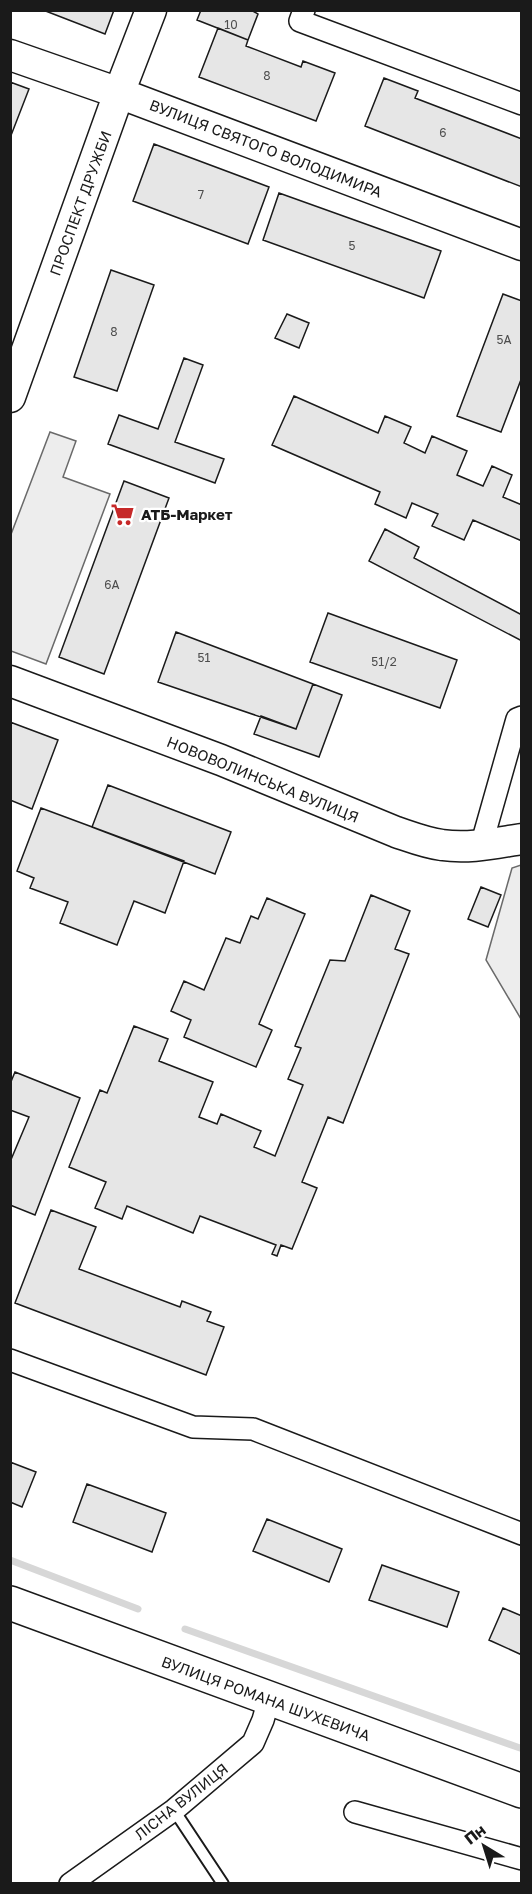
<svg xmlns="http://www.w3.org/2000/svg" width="532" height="1894" font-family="'Golos Text',sans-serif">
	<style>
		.built { fill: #ededed; stroke: #6a6a6a; stroke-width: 1.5 }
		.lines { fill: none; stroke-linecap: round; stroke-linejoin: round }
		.stream { stroke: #d7d7d7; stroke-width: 7 }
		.building { fill: #e6e6e6; stroke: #1a1a1a; stroke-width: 1.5 }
		.lane-casing { stroke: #1a1a1a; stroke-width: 14 }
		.street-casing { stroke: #1a1a1a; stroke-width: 24 }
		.secondary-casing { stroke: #1a1a1a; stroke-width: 33 }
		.primary-casing { stroke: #1a1a1a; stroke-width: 36 }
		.lane { stroke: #fff; stroke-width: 10 }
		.street { stroke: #fff; stroke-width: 21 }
		.secondary { stroke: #fff; stroke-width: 30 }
		.primary { stroke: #fff; stroke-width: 33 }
		.labels { text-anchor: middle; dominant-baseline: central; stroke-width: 4.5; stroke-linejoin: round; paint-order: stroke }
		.number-label { font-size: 12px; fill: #4d4d4d }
		.street-label { font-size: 15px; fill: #1a1a1a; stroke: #fff }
		.poi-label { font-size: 15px; font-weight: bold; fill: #1a1a1a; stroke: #fff; text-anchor: start }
	</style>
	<rect width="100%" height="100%" fill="#fff"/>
	<path class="built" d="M50,432l26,9 -13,36 47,17 -64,170 -35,-13 -1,-114z
		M521,865v154l-35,-59 26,-92z"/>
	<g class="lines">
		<path class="stream" d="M10,1560l128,49
			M185,1629l335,119"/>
	</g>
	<path class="building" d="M43,10h71l-9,24z
		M201,10h50l7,4 -10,26 -51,-20z
		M218,28l30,12 -2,6 55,21 2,-6 32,12 -19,48 -117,-44z
		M384,78l34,13 -3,7 107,41v48l-157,-61z
		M10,82l19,7 -19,49z
		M154,144l115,43 -21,57 -115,-43z
		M279,193l162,58 -17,47 -161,-58z
		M111,270l43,15 -37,106 -43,-14z
		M503,294l19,7v76l-21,55 -44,-16z
		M287,314l22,9 -10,25 -24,-10z
		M184,358l19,7 -28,77 49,17 -9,24 -107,-39 11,-29 39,14z
		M294,396l84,37 7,-17 26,11 -7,16 21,10 7,-17 35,15 -10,24 26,11 9,-20 20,9 -9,22 19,8v36l-49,-21 -9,20 -32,-14 6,-12 -26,-11 -6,15 -31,-14 5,-12 -108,-47z
		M124,481l45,17 -65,176 -45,-17z
		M385,529l34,18 -5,11 108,57v26l-153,-80z
		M328,613l129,47 -17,48 -130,-46z
		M176,632l137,52 -17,45 -138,-47z
		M313,684l29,11 -23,62 -65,-23 7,-18 35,13z
		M10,722l48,18 -26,69 -22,-9z
		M108,785l123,47 -16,42 -123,-47z
		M41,808l143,53 -19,52 -31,-12 -17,44 -57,-22 8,-21 -38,-14 4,-10 -17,-7z
		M481,887l20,8 -13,32 -20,-8z
		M371,895l39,16 -15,38 14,5 -66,169 -15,-6 -26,65 15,6 -25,61 -11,-4 -4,11 -5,-2 4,-9 -76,-29 -7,17 -66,-27 -5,13 -27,-11 11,-26 -37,-15 31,-77 7,3 27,-67 34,13 -9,22 54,21 -14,35 18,7 4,-10 40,17 -7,16 21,9 28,-71 -15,-6 13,-31 -6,-2 35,-86 15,1z
		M267,898l38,16 -46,110 13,6 -16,37 -72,-30 7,-17 -20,-9 13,-30 20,9 22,-52 14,5 11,-27 7,3z
		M15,1072l65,26 -45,117 -25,-10v-43l19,-45 -19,-7v-26z
		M51,1210l45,17 -17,42 101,38 2,-6 29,11 -4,9 17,6 -18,48 -191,-72z
		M10,1462l26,10 -14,35 -12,-5z
		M87,1484l79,29 -14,39 -79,-30z
		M267,1519l75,30 -13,33 -76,-31z
		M382,1565l77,27 -12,35 -78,-27z
		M503,1608l19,8v39l-33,-15z"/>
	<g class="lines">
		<defs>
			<path id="lane" d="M174,1810l49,74"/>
			<path id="street" d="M304,10l-4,11 222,83
				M481,846l36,-127 5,-2
				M10,1360l183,67 60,2 269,105
				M355,1812l167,47
				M70,1884l104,-74 79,-67 10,-23 6,-21"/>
			<path id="secondary" d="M10,55l109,38 403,152
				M10,397l109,-304 32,-83
				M10,681l211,79 175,72c15,5 30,11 46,13 27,4 53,-2 80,-6"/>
			<path id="primary" d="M10,1603l512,188"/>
		</defs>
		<use href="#lane" class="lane-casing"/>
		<use href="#street" class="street-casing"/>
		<use href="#secondary" class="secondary-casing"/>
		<use href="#primary" class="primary-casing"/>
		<use href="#lane" class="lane"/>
		<use href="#street" class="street"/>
		<use href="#secondary" class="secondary"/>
		<use href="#primary" class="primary"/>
	</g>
	<defs>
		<symbol id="supermarket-bare" viewBox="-9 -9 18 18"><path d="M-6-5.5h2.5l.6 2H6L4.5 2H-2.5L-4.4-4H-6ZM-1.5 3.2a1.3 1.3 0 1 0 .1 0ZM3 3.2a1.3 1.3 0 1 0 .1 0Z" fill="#c62828" stroke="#fff" stroke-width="2.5" paint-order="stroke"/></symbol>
	</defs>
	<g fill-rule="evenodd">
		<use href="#supermarket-bare" x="106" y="498" width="33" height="33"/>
	</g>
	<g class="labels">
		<g class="number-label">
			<text x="231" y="24">10</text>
			<text x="267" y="75">8</text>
			<text x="443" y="132">6</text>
			<text x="201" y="194">7</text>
			<text x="352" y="245">5</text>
			<text x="114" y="331">8</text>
			<text x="504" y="339">5А</text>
			<text x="112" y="584">6А</text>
			<text x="204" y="657">51</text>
			<text x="384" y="661">51/2</text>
		</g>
		<g class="street-label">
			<text transform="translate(266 148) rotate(21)">ВУЛИЦЯ СВЯТОГО ВОЛОДИМИРА</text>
			<text transform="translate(80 203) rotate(-70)">ПРОСПЕКТ ДРУЖБИ</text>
			<text transform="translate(263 779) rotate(22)">НОВОВОЛИНСЬКА ВУЛИЦЯ</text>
			<text transform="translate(266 1698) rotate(20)">ВУЛИЦЯ РОМАНА ШУХЕВИЧА</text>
			<text transform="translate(181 1801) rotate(-38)">ЛІСНА ВУЛИЦЯ</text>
		</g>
		<g class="poi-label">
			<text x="141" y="514">АТБ-Маркет</text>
		</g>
	</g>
	<rect width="532" height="1894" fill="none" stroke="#1a1a1a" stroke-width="24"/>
	<g transform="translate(484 1846) rotate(322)" stroke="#ffffff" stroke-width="4.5" paint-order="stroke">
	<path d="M0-4.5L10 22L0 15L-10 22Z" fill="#1a1a1a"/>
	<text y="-9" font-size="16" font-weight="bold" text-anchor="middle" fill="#1a1a1a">Пн</text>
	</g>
</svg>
